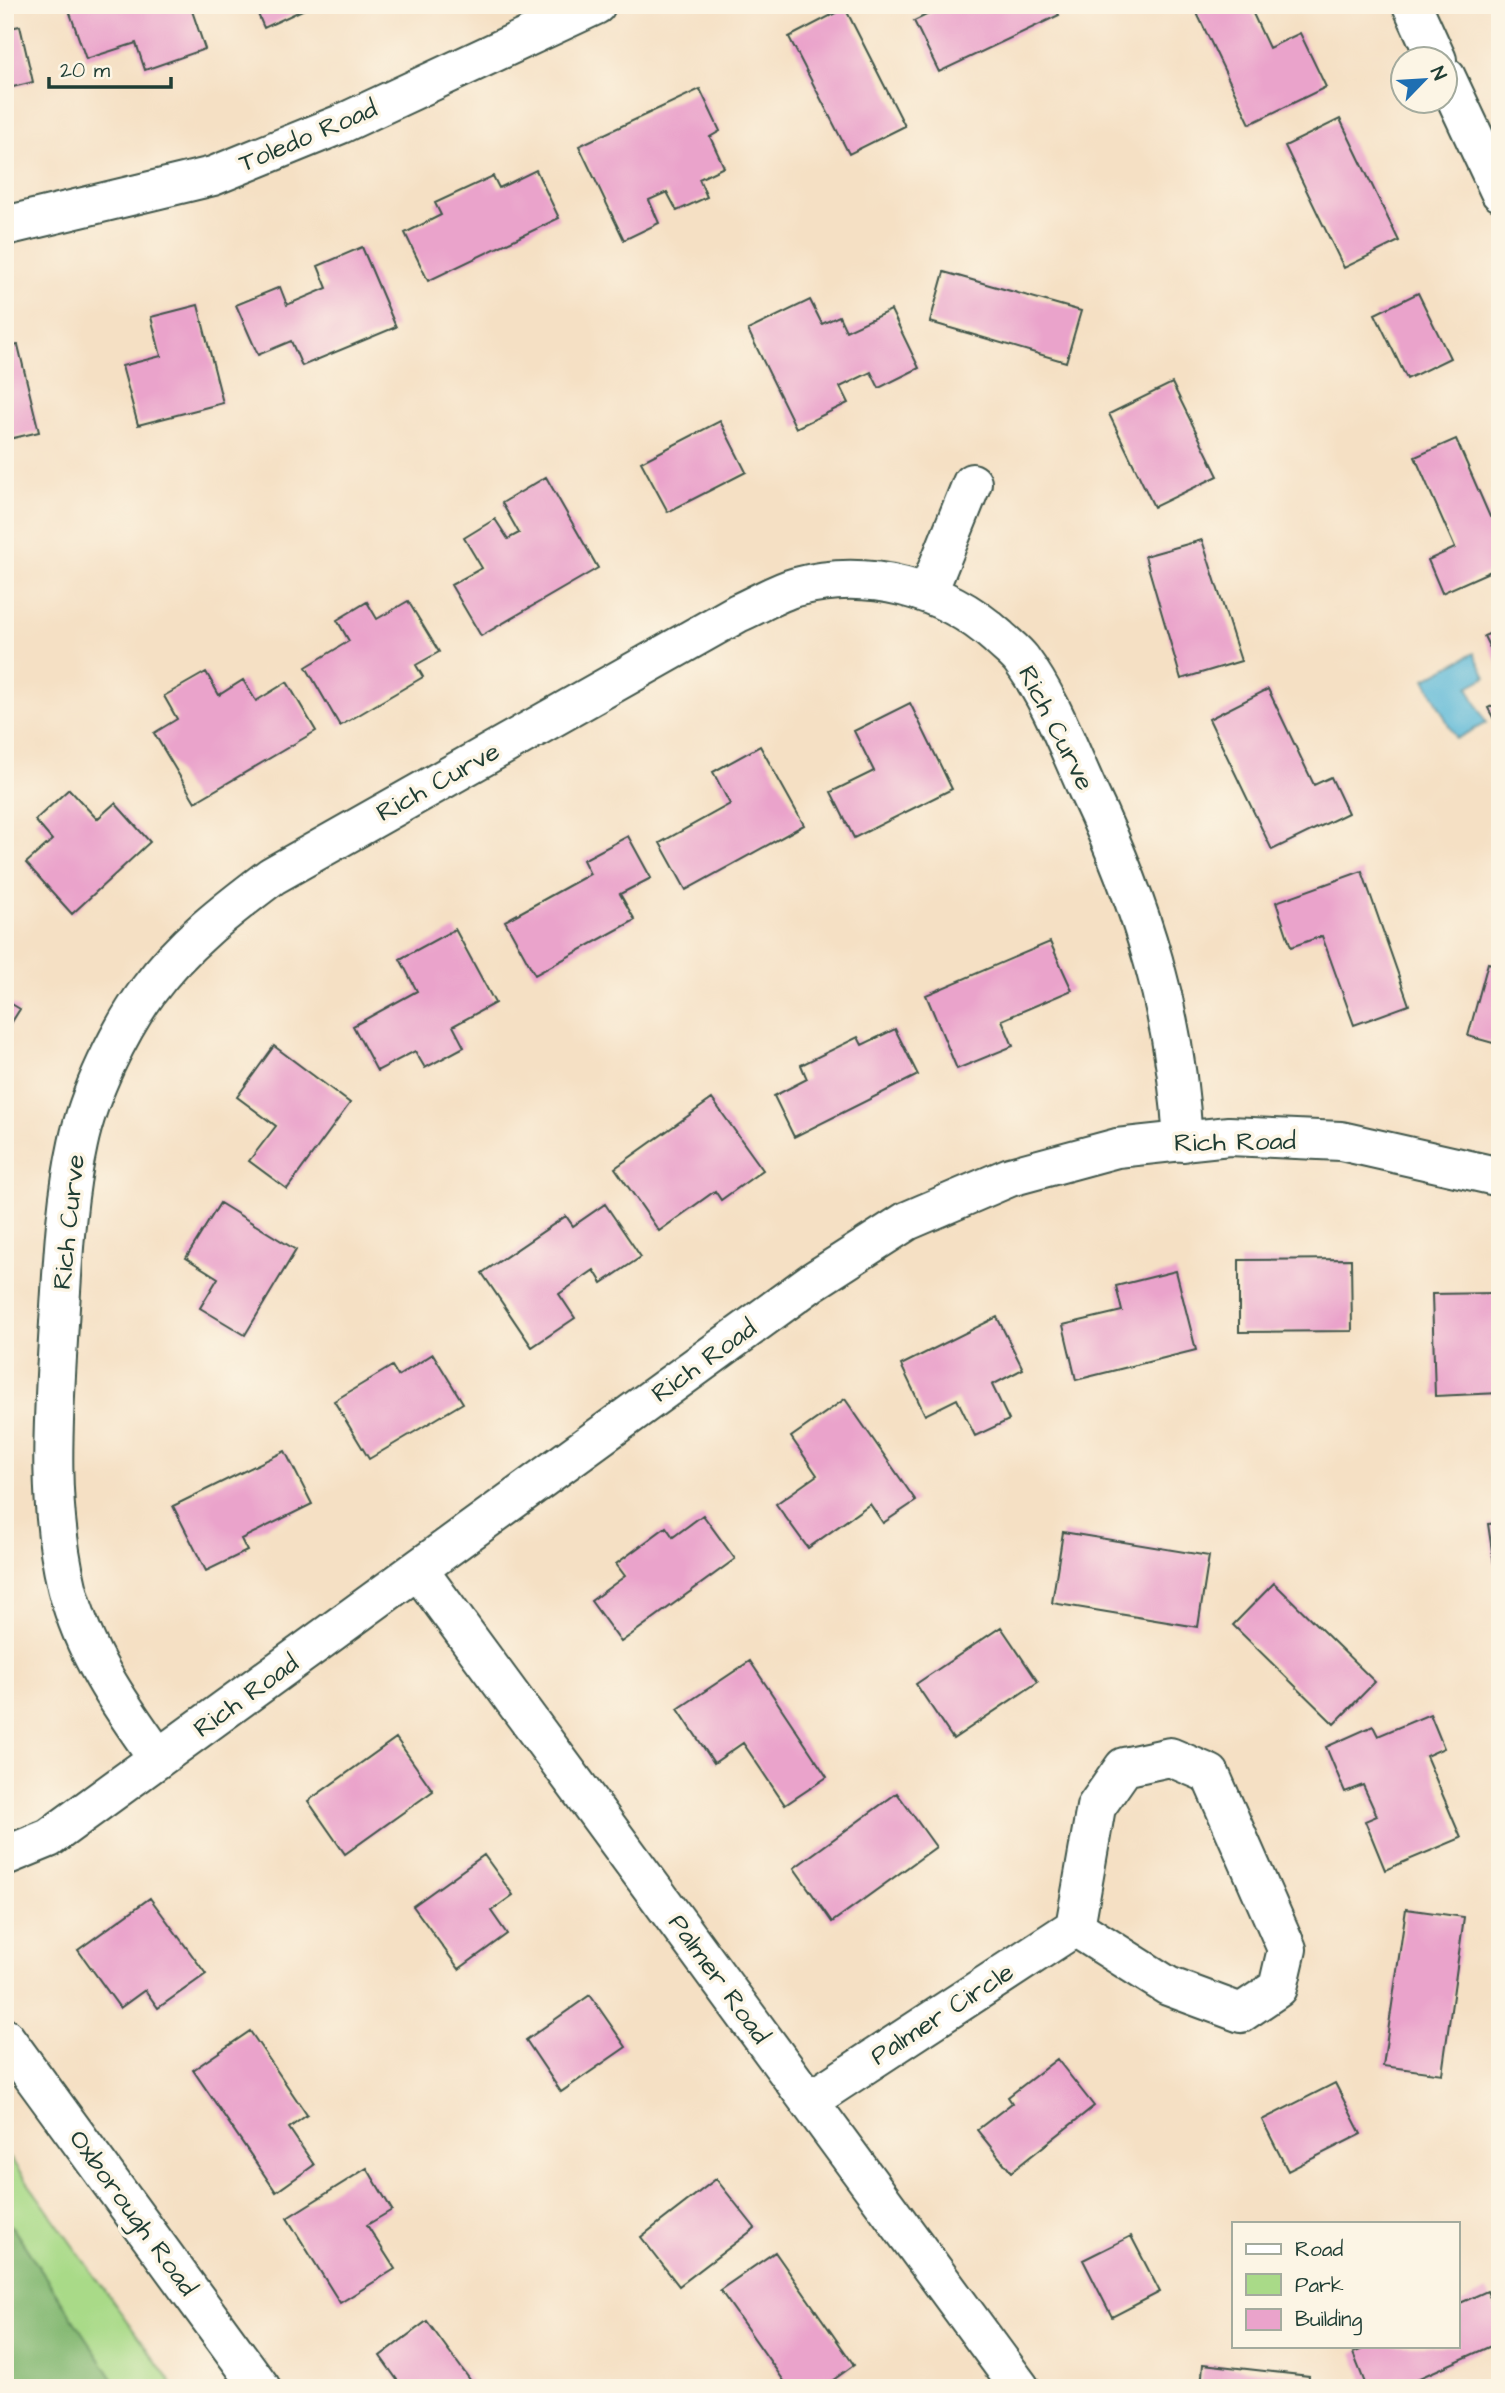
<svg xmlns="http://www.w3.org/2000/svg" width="1505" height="2393" font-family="'Architects Daughter',sans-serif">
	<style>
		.green { fill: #a9da88; stroke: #648c5e; stroke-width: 2 }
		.forest { fill: #86ba74; stroke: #527c54; stroke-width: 2 }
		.water { fill: #5ab8d8; stroke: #3c7a86; stroke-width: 2 }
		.building { fill: #eaa3cb }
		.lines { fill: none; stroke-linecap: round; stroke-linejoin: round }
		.minor-casing { stroke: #3f554a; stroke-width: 42 }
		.minor { stroke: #fff; stroke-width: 38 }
		.labels { text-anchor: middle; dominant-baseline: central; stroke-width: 7; stroke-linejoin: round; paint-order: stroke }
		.street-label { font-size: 26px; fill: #1f3d34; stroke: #fcf5e5 }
	</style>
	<rect width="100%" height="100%" fill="#fcf5e5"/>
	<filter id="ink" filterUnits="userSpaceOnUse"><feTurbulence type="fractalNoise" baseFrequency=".0143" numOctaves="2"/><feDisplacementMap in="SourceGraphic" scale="14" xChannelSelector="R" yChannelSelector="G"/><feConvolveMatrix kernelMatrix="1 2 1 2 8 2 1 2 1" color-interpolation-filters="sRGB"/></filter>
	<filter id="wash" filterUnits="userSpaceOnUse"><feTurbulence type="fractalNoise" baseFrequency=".00686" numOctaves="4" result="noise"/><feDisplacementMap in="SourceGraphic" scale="28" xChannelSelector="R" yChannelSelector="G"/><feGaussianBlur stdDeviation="1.57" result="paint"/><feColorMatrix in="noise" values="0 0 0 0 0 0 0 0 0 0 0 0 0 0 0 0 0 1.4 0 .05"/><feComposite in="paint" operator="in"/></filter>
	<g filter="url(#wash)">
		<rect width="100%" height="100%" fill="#f5e0c4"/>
		<path class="green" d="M5,2151l170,237h-170z"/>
		<path class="forest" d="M5,2221l8,7 106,160h-114z"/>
		<path class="water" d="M1474,653l12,24 -18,10 18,36 -30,16 -31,-60z"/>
		<g id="blocks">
			<path class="building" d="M83,5h107l15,44 -60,21 -9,-27 -50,16 -17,-49z
				M254,5h59l-49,23z
				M947,5h107l5,10 -120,57 -25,-51z
				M1198,5h51l20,43 31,-15 26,54 -76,37 -56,-117z
				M845,8l60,118 -56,28 -60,-117z
				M20,26l13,56 -28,7v-60z
				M700,89l20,42 -10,6 14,30 -25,12 8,18 -30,14 -10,-19 -18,8 10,23 -35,17 -45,-94z
				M1340,119l59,122 -55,27 -59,-122z
				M536,170l23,48 -131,63 -23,-48 36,-18 -6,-12 58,-27 6,12z
				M362,247l34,80 -94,39 -11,-25 -33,14 -22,-50 44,-18 7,18 40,-17 -9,-22z
				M944,272l137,39 -15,51 -136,-40z
				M1418,293l32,65 -43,21 -32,-65z
				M810,300l12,24 17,-8 7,15 45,-21 28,58 -40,20 -8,-16 -31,15 8,16 -52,25 -48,-98z
				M198,305l25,98 -85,22 -16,-59 39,-10 -10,-39z
				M18,345l21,87 -34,8v-92z
				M1172,383l46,93 -64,31 -45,-93z
				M720,421l26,51 -78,40 -27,-50z
				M1456,439l34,78 10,-4v54l-58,26 -14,-33 27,-12 -40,-91z
				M546,477l52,91 -117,68 -30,-51 31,-17 -18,-30 31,-19 13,20 11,-6 -17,-30z
				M1202,540l39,121 -60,18 -36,-123z
				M408,601l31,51 -23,13 7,12 -83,49 -34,-59 43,-26 -12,-21 30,-18 10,17z
				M1500,629v40l-16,-33z
				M206,672l13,23 24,-15 13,21 31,-19 29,49 -121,71 -41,-69 23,-14 -13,-23z
				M1268,689l46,96 17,-8 17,36 -76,37 -63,-131z
				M1500,702v29l-12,-23z
				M910,703l42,86 -98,49 -23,-46 43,-21 -20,-40z
				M760,746l44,79 -118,65 -26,-47 70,-39 -17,-32z
				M69,789l28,30 18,-16 35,39 -78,72 -46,-51 26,-23 -17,-20z
				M628,836l23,42 -31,16 15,26 -100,55 -30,-54 85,-47 -7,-14z
				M1362,871l47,134 -55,20 -32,-89 -31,11 -15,-45z
				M455,929l40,74 -42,23 11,21 -39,21 -10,-17 -38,20 -24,-45 64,-35 -17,-32z
				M1050,942l22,48 -70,30 11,26 -56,23 -31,-74z
				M1488,963l12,3v79l-32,-9z
				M5,1000l15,9 -15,24z
				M895,1029l23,46 -124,62 -20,-41 33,-17 -6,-14 57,-28 4,8z
				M274,1046l76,57 -63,86 -38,-28 27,-35 -39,-29z
				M712,1099l51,71 -42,30 -6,-9 -56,40 -44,-63z
				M220,1203l76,47 -51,85 -45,-27 18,-30 -32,-20z
				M605,1204l36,53 -39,26 -8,-13 -35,24 16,24 -43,29 -50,-74 84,-57 7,10z
				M1351,1259l1,72 -113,1v-72z
				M1176,1271l20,79 -120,30 -13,-55 59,-14 -6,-25z
				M1495,1293l5,100 -65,3 -3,-102z
				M997,1317l26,52 -31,16 17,35 -34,16 -18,-37 -32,16 -24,-50z
				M433,1354l30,49 -94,56 -35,-58 58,-35 6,10z
				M845,1399l71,102 -33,22 -13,-19 -62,44 -32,-44 41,-29 -26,-38z
				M285,1451l27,53 -71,35 6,12 -41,20 -33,-65z
				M703,1515l32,44 -114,83 -30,-41 34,-25 -9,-12 50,-37 7,10z
				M1500,1523v40l-6,1 -6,-40z
				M1063,1532l146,24 -11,71 -146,-24z
				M1274,1583l101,99 -41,42 -101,-99z
				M1001,1627l37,55 -85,57 -37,-55z
				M750,1661l77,116 -42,28 -42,-62 -29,20 -36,-54z
				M1430,1714l14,34 -18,8 35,82 -76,32 -20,-49 12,-5 -14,-31 -18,7 -19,-45 47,-21 5,10z
				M396,1738l37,53 -88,63 -37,-53z
				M897,1793l39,54 -104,75 -38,-54z
				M484,1855l29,40 -22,16 16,23 -48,35 -46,-63z
				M150,1898l56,76 -48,34 -13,-18 -25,18 -42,-58z
				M1406,1909l58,8 -22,157 -59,-8z
				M590,1995l36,52 -65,45 -35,-52z
				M250,2031l57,84 -18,13 25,37 -38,27 -83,-122z
				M1057,2059l37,47 -83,66 -34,-42 35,-27 -4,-6z
				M1335,2083l26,51 -73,37 -26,-51z
				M367,2168l25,42 -25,15 28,44 -55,34 -53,-85z
				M716,2179l39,49 -76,58 -38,-49z
				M1131,2236l29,56 -48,25 -29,-57z
				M775,2252l79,113 -32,23h-33l-69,-98z
				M1487,2291l13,30v21l-103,46h-30l-14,-35 17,-7h88v-42z
				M427,2321l49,67h-73l-23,-32z
				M1203,2364l106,12 -1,12h-107z"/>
		</g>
	</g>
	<g filter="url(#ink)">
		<use href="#blocks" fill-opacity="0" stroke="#3f554a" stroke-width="2"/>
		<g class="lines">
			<defs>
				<path id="minor" d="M1412,5l25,55
					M1446,77l54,115
					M5,226l208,-50 128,-52 255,-119
					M928,592l44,-109
					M419,1571l601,817
					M1170,1757l40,17 77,175 -9,39 -37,25 -73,-27 -93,-59 21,-120 28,-40z
					M158,1758c-38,-53 -75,-106 -91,-171 -21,-88 -13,-175 -8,-264 4,-60 6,-120 19,-179 10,-49 41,-113 70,-153 34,-47 79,-81 124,-115l466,-263c19,-8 39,-21 58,-26 71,-19 148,1 202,50 7,7 17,14 23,22 29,39 47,88 67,132 55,116 88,222 95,351
					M5,1856l44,-18 763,-556 95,-61 103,-44 107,-29 112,-12 112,5 159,36
					M5,2038l256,350
					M809,2101l266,-174"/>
			</defs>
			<use href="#minor" class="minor-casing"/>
			<use href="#minor" class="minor"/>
		</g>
	</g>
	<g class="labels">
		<g class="street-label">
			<text transform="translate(308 136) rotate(-23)">Toledo Road</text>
			<text transform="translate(1056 728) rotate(63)">Rich Curve</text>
			<text transform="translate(438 782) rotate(-29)">Rich Curve</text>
			<text transform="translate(1235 1142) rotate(-1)">Rich Road</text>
			<text transform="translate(69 1222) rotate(-84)">Rich Curve</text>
			<text transform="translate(704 1361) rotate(-36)">Rich Road</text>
			<text transform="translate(246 1696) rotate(-36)">Rich Road</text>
			<text transform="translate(719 1979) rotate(54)">Palmer Road</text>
			<text transform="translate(942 2014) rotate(-33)">Palmer Circle</text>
			<text transform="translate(133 2213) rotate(54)">Oxborough Road</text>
		</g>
	</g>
	<rect width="1505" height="2393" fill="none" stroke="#fcf5e5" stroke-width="28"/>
	<rect x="1232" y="2222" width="228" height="126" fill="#fcf5e5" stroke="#a4ab9e" stroke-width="2"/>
	<rect x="1246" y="2244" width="35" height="10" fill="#ffffff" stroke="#a4ab9e" stroke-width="2"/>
	<text x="1295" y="2256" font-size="21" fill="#1f3d34">Road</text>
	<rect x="1246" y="2274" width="35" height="21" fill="#a9da88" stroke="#a4ab9e" stroke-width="2"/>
	<text x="1295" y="2292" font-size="21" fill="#1f3d34">Park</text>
	<rect x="1246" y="2309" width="35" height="21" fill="#eaa3cb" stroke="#a4ab9e" stroke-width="2"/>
	<text x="1295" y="2326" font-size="21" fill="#1f3d34">Building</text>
	<g transform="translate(1424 80) rotate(65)"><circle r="33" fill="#fcf5e5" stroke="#a4ab9e" stroke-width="2"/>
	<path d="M0-5L12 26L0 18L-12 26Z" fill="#1f6fb2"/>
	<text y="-10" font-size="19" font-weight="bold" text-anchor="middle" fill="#1f3d34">N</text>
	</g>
	<path d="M49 77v10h122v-10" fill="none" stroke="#1f3d34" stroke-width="3.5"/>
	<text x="60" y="77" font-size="21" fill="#1f3d34" stroke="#fcf5e5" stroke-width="5" paint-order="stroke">20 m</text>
</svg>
